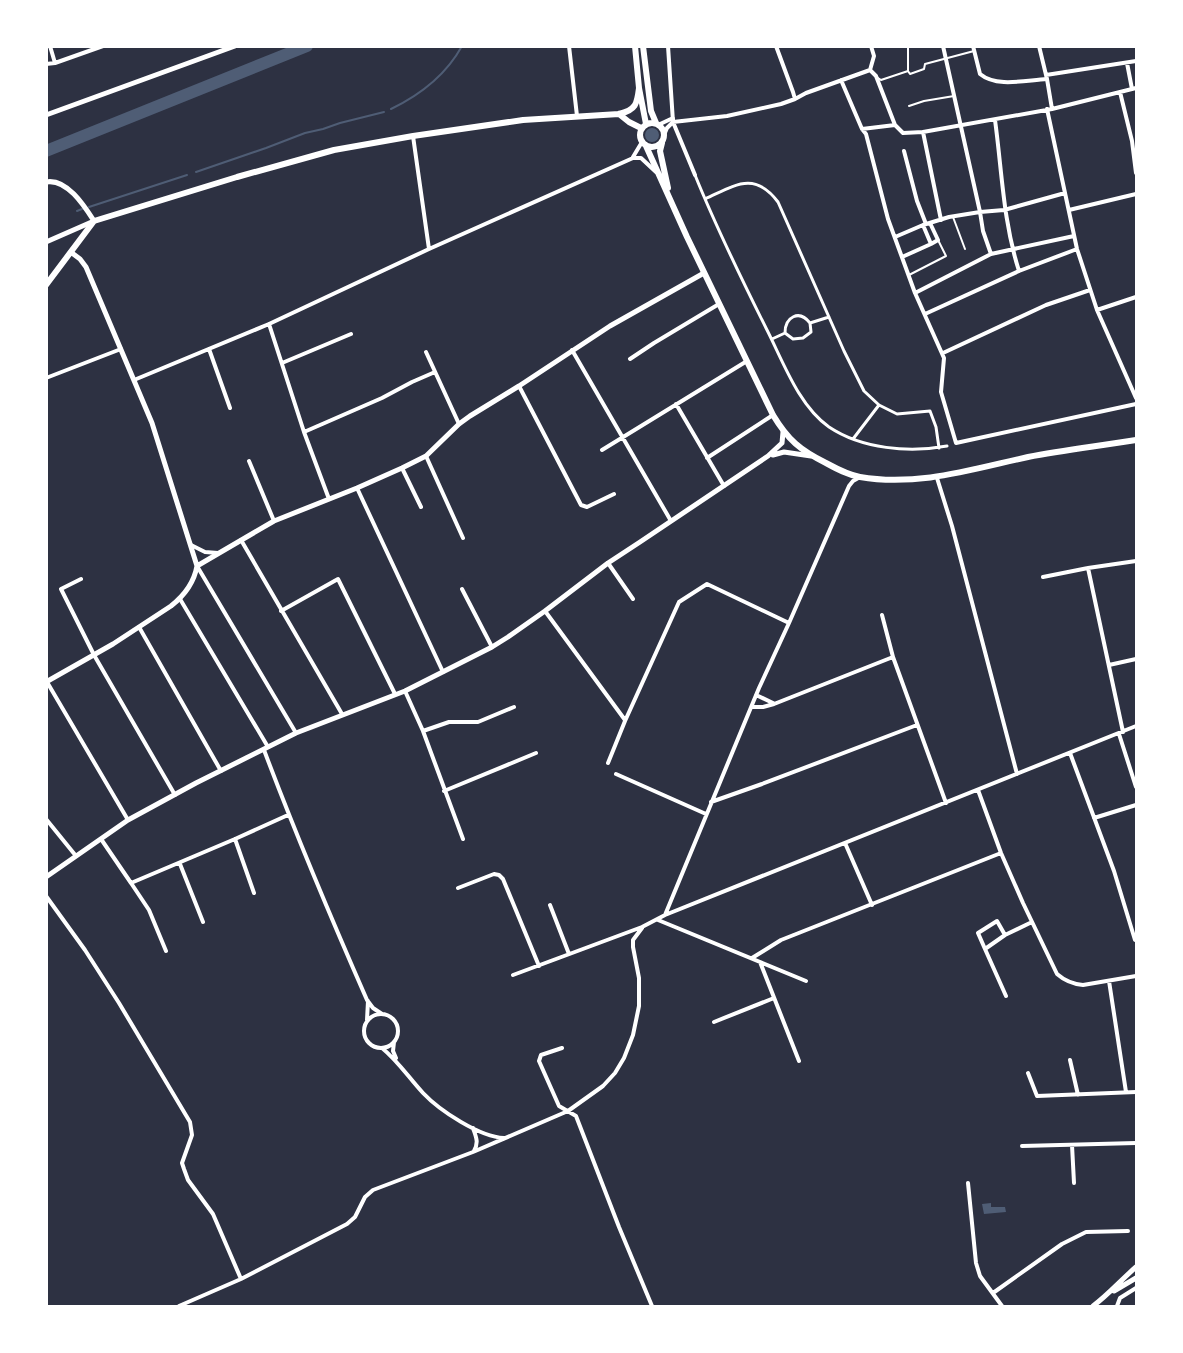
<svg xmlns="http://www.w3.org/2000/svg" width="1183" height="1353" font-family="Roboto,sans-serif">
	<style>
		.water { fill: #4f5d75 }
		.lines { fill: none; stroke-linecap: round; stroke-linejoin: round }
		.stream { stroke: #4f5d75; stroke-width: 2 }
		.river { stroke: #4f5d75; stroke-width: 12 }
		.service { stroke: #fff; stroke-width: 2 }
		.pedestrian { stroke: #fff; stroke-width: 3 }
		.minor { stroke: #fff; stroke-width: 4 }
		.tertiary { stroke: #fff; stroke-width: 5 }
		.secondary { stroke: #fff; stroke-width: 6 }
	</style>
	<rect width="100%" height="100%" fill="#2d3142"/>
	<path class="water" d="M645 135a7 7 0 1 1 14 0a7 7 0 1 1-14 0Z
		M991,1203v4h14l1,5 -22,2 -2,-10z"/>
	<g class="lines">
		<path class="stream" d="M391,109c29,-14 55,-34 71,-63
			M196,172l70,-24 39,-15 18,-4 17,-6 44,-11
			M89,207l98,-32
			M77,211l5,-2"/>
		<path class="river" d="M46,151l261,-105"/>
		<path class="service" d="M908,71l2,3 14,-5 1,-5 49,-13
			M878,78l3,2 27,-9v-25
			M909,106l15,-5 30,-5
			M953,217l12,32
			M909,275l37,-19 -8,-16"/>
		<path class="pedestrian" d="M695,175c21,52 46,103 71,153 17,33 32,77 63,99 33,22 80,26 118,19
			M705,199c29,-13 49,-29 73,3l66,149 20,40 15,14 18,9 33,-3 6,16 3,21
			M785,333l8,6 10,-1 8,-6 -1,-9
			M772,339l13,-6c0,-16 14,-24 25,-10l19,-6
			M853,439l26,-34"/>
		<path class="minor" d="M50,46l5,17
			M569,46l8,70
			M668,46l5,76 22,53
			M776,46l17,46 2,7
			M943,46l37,166 3,19 8,23
			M973,46l7,28c17,14 46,6 67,5
			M1039,46l8,33 5,30
			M1127,63l5,26
			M46,64l9,-1 48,-17
			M870,70l4,-14 -3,-10
			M1046,75l90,-14
			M841,80l21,49 4,5 22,85 27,74 29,65 -3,34 15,51 180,-39
			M1120,92l12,49 4,32
			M1047,109l30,140 20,61 39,88
			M995,120c7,51 8,101 24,151
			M658,125l15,-7
			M895,125l8,8 20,-1 129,-23 84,-21
			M923,132l18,88
			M664,135l3,-7 6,-6 54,-6 54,-12 14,-5 11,-6 64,-23 6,6 19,49 -33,4
			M413,136l16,113
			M904,151l13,50 9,23
			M633,157l9,-15
			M1069,210l67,-16
			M923,225l8,19 7,-4 -8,-17
			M895,237l28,-12 26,-8 31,-5 24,-2 61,-17
			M902,257l29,-13
			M915,293l76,-39 83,-18
			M1097,310l39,-13
			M925,314l94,-43 58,-22
			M269,324l35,108 25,67
			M209,349l21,59
			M572,350l99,171
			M426,352l33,72
			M943,353l103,-48 44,-15
			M630,359l24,-16 65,-39
			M282,363l69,-29
			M46,378l75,-29
			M134,380l135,-56 160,-75 204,-91h8l15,14
			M519,386l62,119 6,2 27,-13
			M676,404l48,82
			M304,432l78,-34 30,-16 23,-10
			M602,450l145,-89
			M426,456l37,82
			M707,458l66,-43
			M249,461l25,60
			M402,468l19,39
			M937,478l15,48 65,248
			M357,488l86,184
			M241,540l101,174
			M191,545l14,7 13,1
			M608,563l25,36
			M197,566l99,167
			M1088,568l35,164
			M1043,577l45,-9 48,-7
			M81,579l-20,10 33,66 81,140
			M462,589l30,58
			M180,599l88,148
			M281,611l57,-32 57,115
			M545,611l80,109
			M882,615l11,42
			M139,627l82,144
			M1109,665l27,-6
			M47,682l81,138
			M405,691l18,40 40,108
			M756,695l17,8
			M752,707h11l11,-3 119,-47 53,146
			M423,731l26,-9h29l36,-15
			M1119,734l17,53
			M264,750c32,85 67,168 103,250l6,8 9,6
			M1070,753l44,118 21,69h1
			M608,763l17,-42 54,-119 28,-18 82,39
			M616,774l90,40
			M978,790l23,63 22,50 34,71c8,7 15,10 26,11l53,-9
			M444,791l92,-38
			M711,802l51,-18 155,-59
			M1094,818l42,-13
			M46,819l30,37
			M101,839l30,44 104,-44 53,-24
			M235,839l19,54
			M845,843l27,62
			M180,864l23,58
			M131,883l18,27 17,41
			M458,888l36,-14 5,1 4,4 36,87
			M46,896l39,54 34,53 71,119 2,13 -10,28 2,6 4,11 25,34 28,65
			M550,905l19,49
			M665,915l94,-227 30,-65 60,-137 4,-5 7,-4
			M658,920l148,61
			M1005,935l-8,-14 -19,12 7,16 20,-14 27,-13
			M985,949l21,47
			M752,958l29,-18 220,-87
			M760,962l39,99
			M513,975l129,-48 23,-12 471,-189
			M1109,981l17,111
			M364 1031a17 17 0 1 1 34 0a17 17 0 1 1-34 0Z
			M367,1020l1,-19
			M714,1022l60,-24
			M394,1042l-1,9 3,7
			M382,1048c16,13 27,30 41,45 17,18 57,44 81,45
			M562,1048l-21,7 -2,6 20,45 17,10 43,111 33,79
			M1070,1060l8,35
			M1028,1073l9,23 99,-4
			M473,1128c3,9 6,14 1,23
			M1072,1145l2,38
			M1022,1146l114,-3
			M968,1183l8,80 4,13 22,30
			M993,1293l69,-49 24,-12 42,-1
			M179,1306l62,-27 106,-55 8,-7 10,-20 8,-7 100,-38 95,-41 35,-25 12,-13 9,-15 9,-23 6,-29v-28l-6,-31v-7l9,-12
			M1117,1306l3,-8 16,-10"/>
		<path class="tertiary" d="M46,115l189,-69
			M46,182c21,-4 39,25 48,39l-48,21
			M72,253l8,6 6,8 66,156 45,143
			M773,455l11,-3 27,4
			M46,682l67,-38 58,-38c14,-11 23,-23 26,-40l77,-45 83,-33 45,-20 24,-12 33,-32 11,-8 49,-30 91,-60 94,-53
			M46,877l82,-57 68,-37 100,-50 109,-42 87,-44 16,-10 37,-26 63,-48 32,-21 128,-86 14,-13 1,-11
			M1114,1291l22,-13
			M1093,1306c16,-12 28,-26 43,-39"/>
		<path class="secondary" d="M635,46l4,42 7,36
			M643,46l8,65 5,12
			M619,114l10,8 12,6
			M640 135a12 12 0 1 1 24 0a12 12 0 1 1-24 0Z
			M662,143l-2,8 8,37
			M646,146l41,91 86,178c15,25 27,35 53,48 11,6 22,12 34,14 57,10 113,-8 168,-20 36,-7 72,-11 108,-17
			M46,285l48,-64 143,-44 97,-27 79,-14 110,-16 96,-6c17,-4 18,-10 20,-26"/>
	</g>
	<rect width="1183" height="1353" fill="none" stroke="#ffffff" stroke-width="96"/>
</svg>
